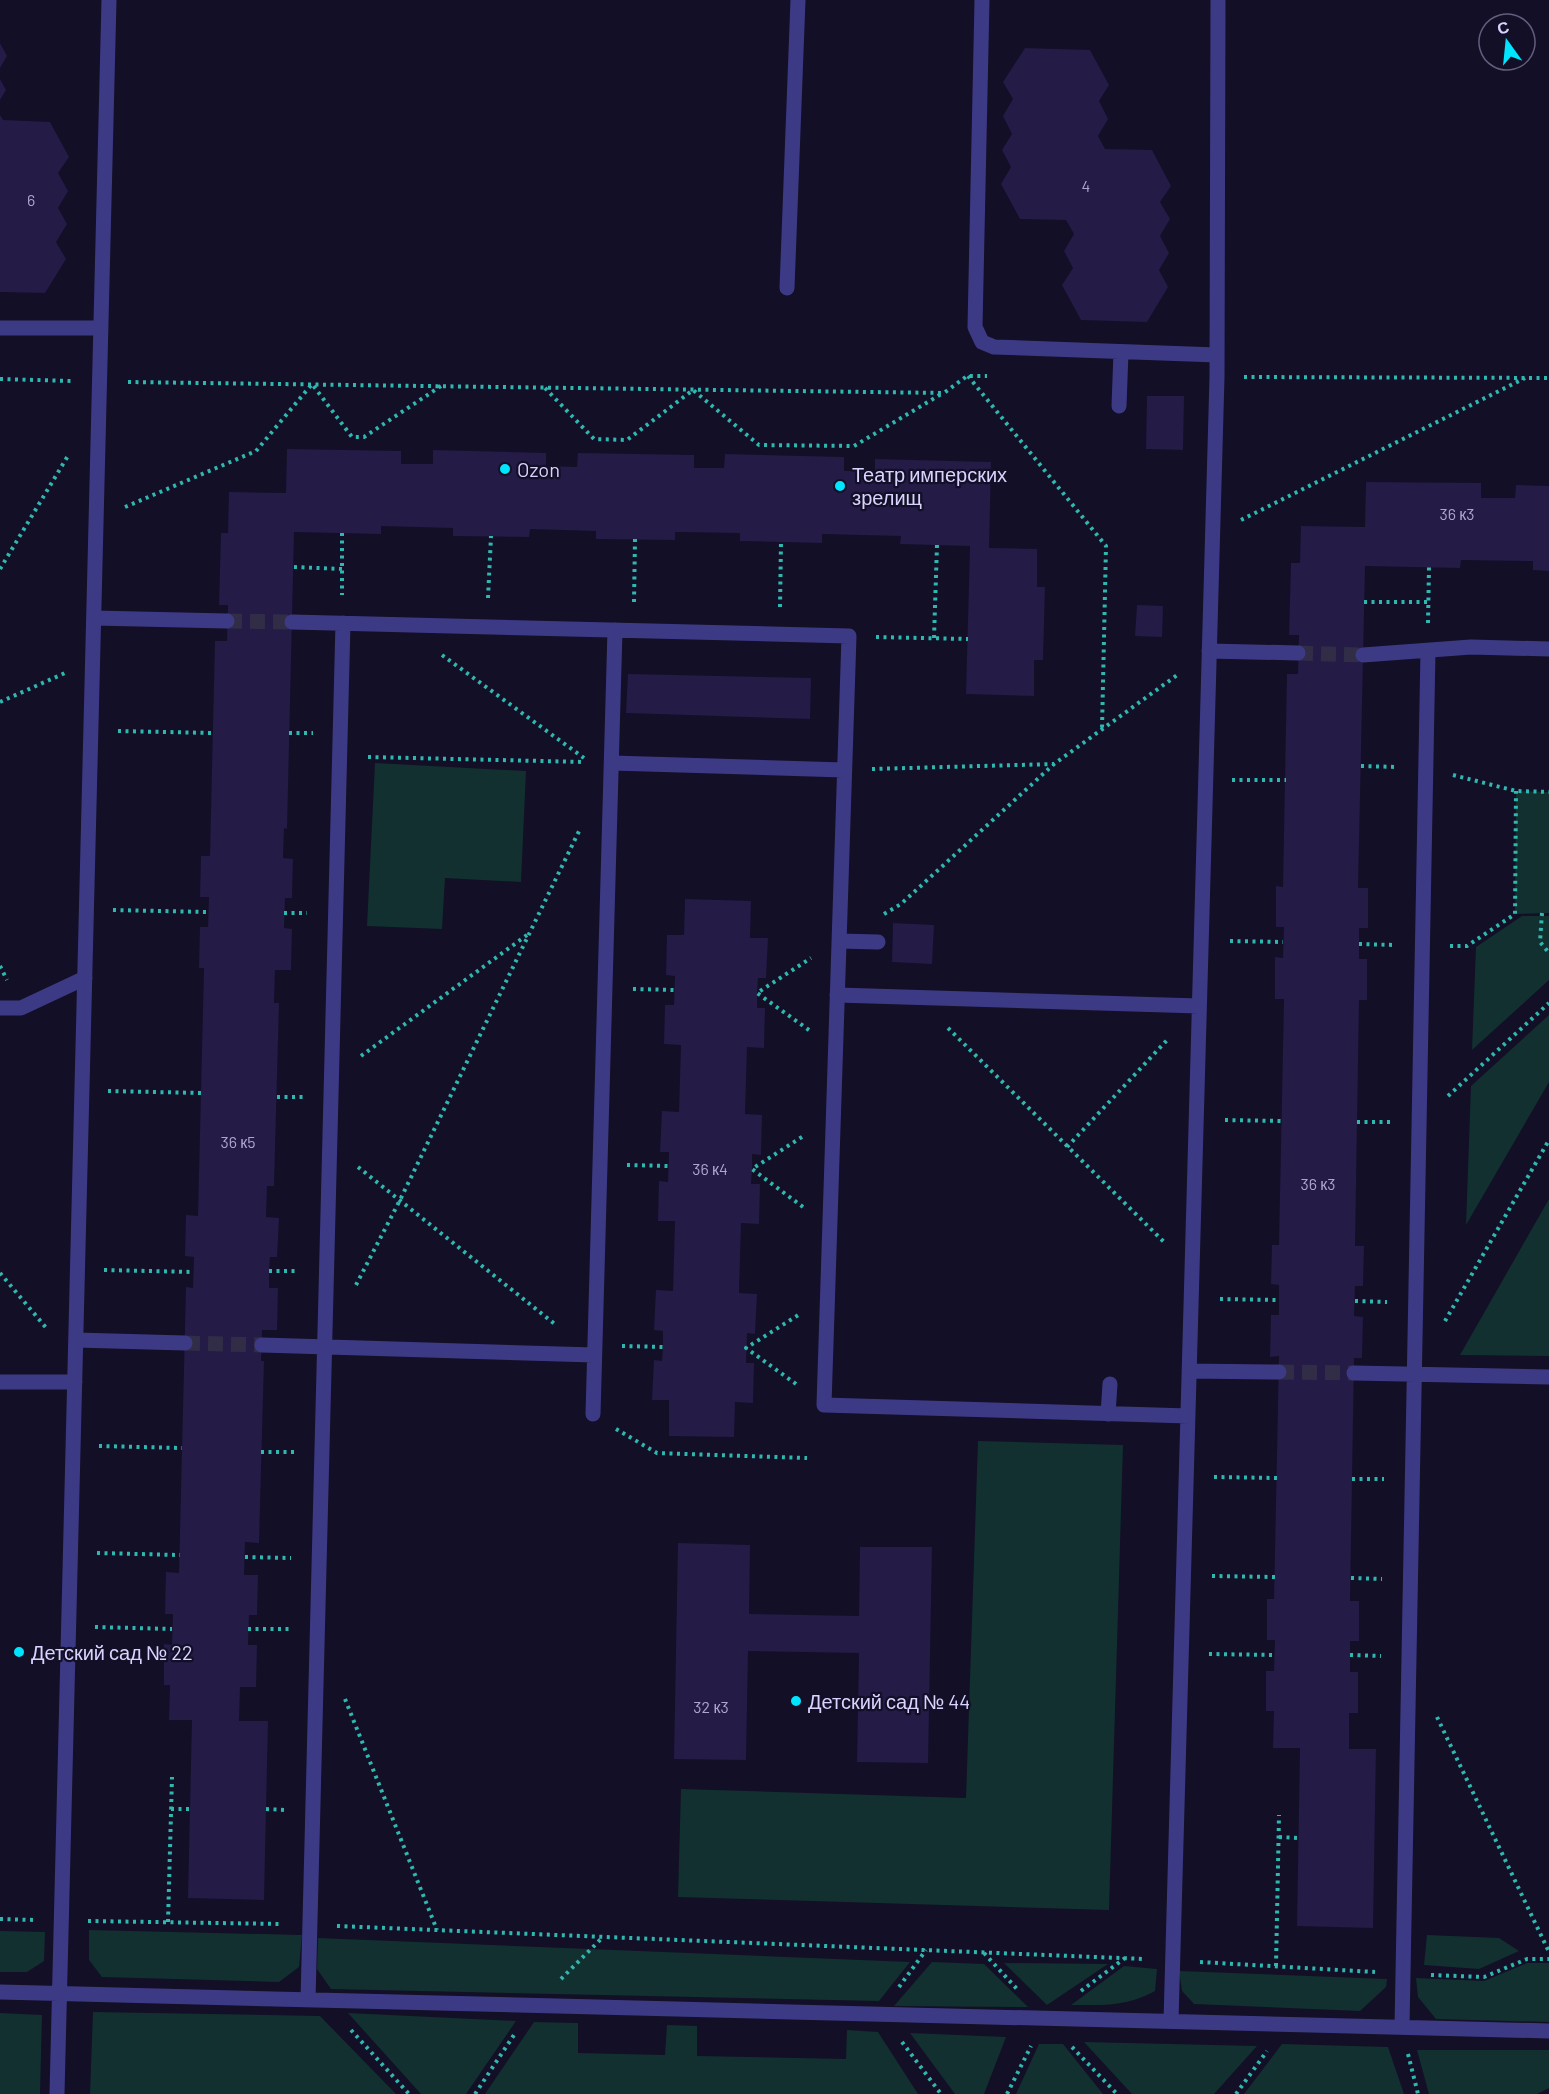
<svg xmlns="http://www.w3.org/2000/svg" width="1549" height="2094" font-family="Barlow,sans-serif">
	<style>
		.green { fill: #12302f }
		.building { fill: #241b47 }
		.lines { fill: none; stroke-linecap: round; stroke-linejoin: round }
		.minor-tunnel { stroke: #312d47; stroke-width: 15; stroke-dasharray: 15 8; stroke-linecap: butt }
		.path { stroke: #2fb8b0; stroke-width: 4; stroke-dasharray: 3 4.5; stroke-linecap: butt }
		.minor { stroke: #3d3a85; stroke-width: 15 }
		.poi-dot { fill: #00e5ff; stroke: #130f26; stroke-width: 2 }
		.labels { text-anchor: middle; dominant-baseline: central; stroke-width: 4.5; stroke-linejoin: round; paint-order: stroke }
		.number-label { font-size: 16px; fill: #aca6d1 }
		.poi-label { font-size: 20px; fill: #d9d4ff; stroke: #130f26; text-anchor: start }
	</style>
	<rect width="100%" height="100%" fill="#130f26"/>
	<path class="green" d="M375,763l151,8 -5,111 -76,-4 -3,51 -75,-3z
		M1516,791l33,1v121l-34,1z
		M1522,916h27v64l-77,70 4,-103z
		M1549,1015v67l-83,143 5,-139z
		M1549,1199v157l-89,-1z
		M978,1441l145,4 -14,465 -431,-13 3,-108 285,9z
		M89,1930l213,5 -3,32 -20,15 -177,-5 -13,-17z
		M0,1931l45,1 -1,29 -17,11h-27z
		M1427,1935l72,3 20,13 -40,18 -55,-4z
		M318,1938l592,24 -31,39 -548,-12 -14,-20z
		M932,1962l52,2 44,43 -134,-1z
		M1004,1963l104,1 -61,41z
		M1527,1963h22v59l-113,-3 -18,-22 -2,-19 68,3z
		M1124,1966l33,3 -2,22c-29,16 -52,14 -84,14z
		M1179,1971l208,8 -1,8 -26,24 -166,-7 -12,-13z
		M93,2012l227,4 76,78h-306z
		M0,2013l42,2 -2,79h-40z
		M348,2013l168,8 -50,73h-45z
		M534,2022l44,1v30l87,2 2,-30 30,1v30l149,3 1,-29 31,2 40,62h-433z
		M910,2033l96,4 -22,57h-29z
		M1084,2042l173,4 -43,48h-82z
		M1039,2044h24l40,50h-87z
		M1282,2044l106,3 16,47h-160z
		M1417,2050h132v38l-12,6h-108z"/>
	<path class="building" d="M0,43l7,13 -7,12z
		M1025,48l65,2 19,35 -10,16 9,18 -10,17 7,13 47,1 19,36 -11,16 10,17 -10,17 9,17 -10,17 9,17 -21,35 -66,-2 -19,-35 11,-17 -9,-17 10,-17 -8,-14 -46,-1 -19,-35 10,-17 -9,-17 10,-16 -9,-18 10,-17 -10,-17z
		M0,79l6,11 -6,10z
		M0,115l3,5 47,2 19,35 -11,16 10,18 -10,17 9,16 -11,18 10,17 -21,34 -45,-1z
		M1147,396h37l-1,54 -37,-1z
		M287,449l114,2v13h32v-14l113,3v13l31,1 1,-14 116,2v13h30l1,-14 119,3v14h31v-12l116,3 -2,86 48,1v38h8l-2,73h-9v36l-68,-2 4,-148 -70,-2 1,-8 -79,-2v9l-82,-2v-8l-65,-1v8l-79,-1v-8l-66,-2 -1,8 -76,-1v-8l-72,-2v8l-87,-2 -7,297 -3,-1 -1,30 10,1 -1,39h-7l-1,30 8,1 -1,41h-16l-1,33h5l-5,183h-7l-1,31 13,1 -2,39h-7l-1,14v17h9l-1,42h-15l-1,31h3l-5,182 -14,-1 -1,33h14l-1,40h-8l-1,30h9l-1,42h-16l-1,34h29l-4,179 -76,-2 4,-178h-23l1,-35h-6v-41l8,1 1,-31h-8l1,-42 13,1 7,-286 7,1 1,-31 -9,-1 1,-41 12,1 6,-248h-5l1,-41h8l1,-30h-9l1,-41h9l5,-215h12l1,-36h-9l2,-72h7l1,-41 57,1z
		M1366,482l115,1v15h34l1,-13 33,1v85l-16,-1v-9l-72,-1 -1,8 -95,-2 -7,322h10v40h-9v31h8v41h-8l-4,246h9l-1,40h-8l-1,30 9,1 -1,41h-8l-4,243h9v40h-9v31h8v41h-9v36h27l-3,179 -76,-2 3,-178h-27l1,-37h-8v-40h8l1,-31h-8v-41h7l5,-243 -9,1 1,-42h8v-30l-8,-1 1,-39h7l5,-246h-9v-42l8,1 1,-31h-8v-41l7,1 4,-213h11l1,-39h-10l2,-72h9l1,-37 64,1z
		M1137,605l26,1 -1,31 -27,-1z
		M628,674l183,4 -1,41 -184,-6z
		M685,899l66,2 -1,37h18l-2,40h-8l-1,15v15h8l-1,40 -17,-1 -2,67 17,1 -1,40 -9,-1v15l-1,15h9l-1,40 -18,-1 -2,70 18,1 -2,40 -8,-1 -1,30h8l-1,40 -18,-1 -1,35 -65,-1v-36h-17l2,-40 8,1 1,-14v-16l-9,-1 2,-40 17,1 2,-70h-17l1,-40 9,1 1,-30h-9l2,-41 17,1 2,-67 -17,-1 1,-39h9l1,-29 -9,-1 1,-40h17z
		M893,923l41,2 -2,39 -40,-2z
		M678,1543l72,2 -1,69 110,2 1,-69h72l-4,216 -71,-1 2,-109 -111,-2 -2,109 -72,-1z"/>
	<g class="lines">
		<path class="minor-tunnel" d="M227,621l65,1
			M1298,653l65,2
			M185,1343l77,2
			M1279,1372l75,1"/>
		<path class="path" d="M968,376l138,170 -4,183
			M1244,377l305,1
			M0,379l72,2
			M128,382l816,11 23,-17h20
			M545,388l49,51 33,1 66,-50 66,55 95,1 89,-53
			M125,507l131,-56 56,-67 40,53h12l77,-51
			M1241,520l284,-142
			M342,533v62
			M294,567l48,2
			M0,569l69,-115
			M488,598l3,-62
			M634,602l1,-63
			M1364,602h65
			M780,607l1,-65
			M1428,623l1,-56
			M876,637l92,2
			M934,638l3,-93
			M442,655l142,103
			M0,702l65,-29
			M118,731l95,2
			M289,733h24
			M368,757l217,5
			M1361,766l37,1
			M872,769l182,-5 126,-91
			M1453,775l63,16 33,1
			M1232,780h54
			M113,910l95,2
			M284,913h23
			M1542,913l-2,29 9,11
			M884,914l17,-10 153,-140
			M1230,941l53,1
			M1359,944l36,1
			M1450,946h17l48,-32 1,-123
			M0,966l7,14
			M633,989l41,1
			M948,1028l216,214
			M809,1030l-52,-37 54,-35
			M361,1056l166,-121
			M108,1091l93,2
			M1448,1096l101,-93
			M277,1097h26
			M1225,1120l56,1
			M1357,1122h33
			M1067,1147l102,-109
			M627,1165l42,1
			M358,1167l198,158
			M803,1207l-51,-38 53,-34
			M104,1270l90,2
			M269,1271h29
			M0,1273l48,57
			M356,1285l44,-85 180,-371
			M1220,1299l59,1
			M1355,1301l32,1
			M1445,1321l104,-181
			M622,1346l41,1
			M796,1384l-50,-36 54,-34
			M616,1429l41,24 150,5
			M99,1446l83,2
			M261,1452h33
			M1214,1477l63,1
			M1352,1479h32
			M97,1553l83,2
			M245,1557l46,1
			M1212,1576l63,1
			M1351,1578l31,1
			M95,1627l77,2
			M248,1629h42
			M1209,1654l65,1
			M1350,1655l31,1
			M345,1699l92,231
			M1437,1717l112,235
			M171,1809h19
			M266,1809l20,1
			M1279,1837l20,1
			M0,1919l35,1
			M88,1921l193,3
			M168,1922l4,-145
			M337,1926l807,33
			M984,1953l33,36
			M1200,1962l175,10
			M1276,1966l3,-151
			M1431,1975l53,2 43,-18h22
			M561,1979l42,-42
			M899,1987l27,-37
			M1081,1991l44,-33
			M351,2030l58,64
			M902,2042l39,52
			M1072,2047l45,47
			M1408,2054l10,40
			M475,2094l41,-62
			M1007,2094l24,-48
			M1236,2094l31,-43"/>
		<path class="minor" d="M982,0l-7,327 7,15 12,5 223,8
			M787,288l11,-288
			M0,328h101
			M1119,406l2,-54
			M94,618l133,3
			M292,622l557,14 -25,769 364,11
			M1209,651l89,2
			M1363,655l108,-8 78,2
			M612,763l232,7
			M839,941l39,1
			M837,995l362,11
			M0,1008h21l64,-30
			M76,1340l109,3
			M262,1345l332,10
			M1189,1371l90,1
			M1354,1373l195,4
			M0,1382h75
			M593,1414l22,-784
			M1108,1414l2,-30
			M0,1992l1549,39
			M308,2000l35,-1377
			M1171,2021l46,-1644 1,-377
			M1402,2027l26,-1376
			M57,2094l52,-2094"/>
	</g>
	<g class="poi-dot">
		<circle cx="505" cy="469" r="6"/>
		<circle cx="840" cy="486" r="6"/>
		<circle cx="19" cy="1652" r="6"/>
		<circle cx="796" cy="1701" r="6"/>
	</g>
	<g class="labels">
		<g class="number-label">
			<text x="1086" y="185">4</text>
			<text x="31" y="199">6</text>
			<text x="1457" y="513">36 к3</text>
			<text x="238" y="1141">36 к5</text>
			<text x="710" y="1168">36 к4</text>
			<text x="1318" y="1183">36 к3</text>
			<text x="711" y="1706">32 к3</text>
		</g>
		<g class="poi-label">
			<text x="517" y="469">Ozon</text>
			<text x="852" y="474">Театр имперских<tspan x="852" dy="23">зрелищ</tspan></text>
			<text x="31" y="1652">Детский сад № 22</text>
			<text x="808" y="1701">Детский сад № 44</text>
		</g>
	</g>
	<g transform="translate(1507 42) rotate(345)"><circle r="28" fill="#130f26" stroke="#625e7d" stroke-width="1.5"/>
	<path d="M0-4.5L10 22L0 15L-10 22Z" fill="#00e5ff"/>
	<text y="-9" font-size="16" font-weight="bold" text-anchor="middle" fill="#d9d4ff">С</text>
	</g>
</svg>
